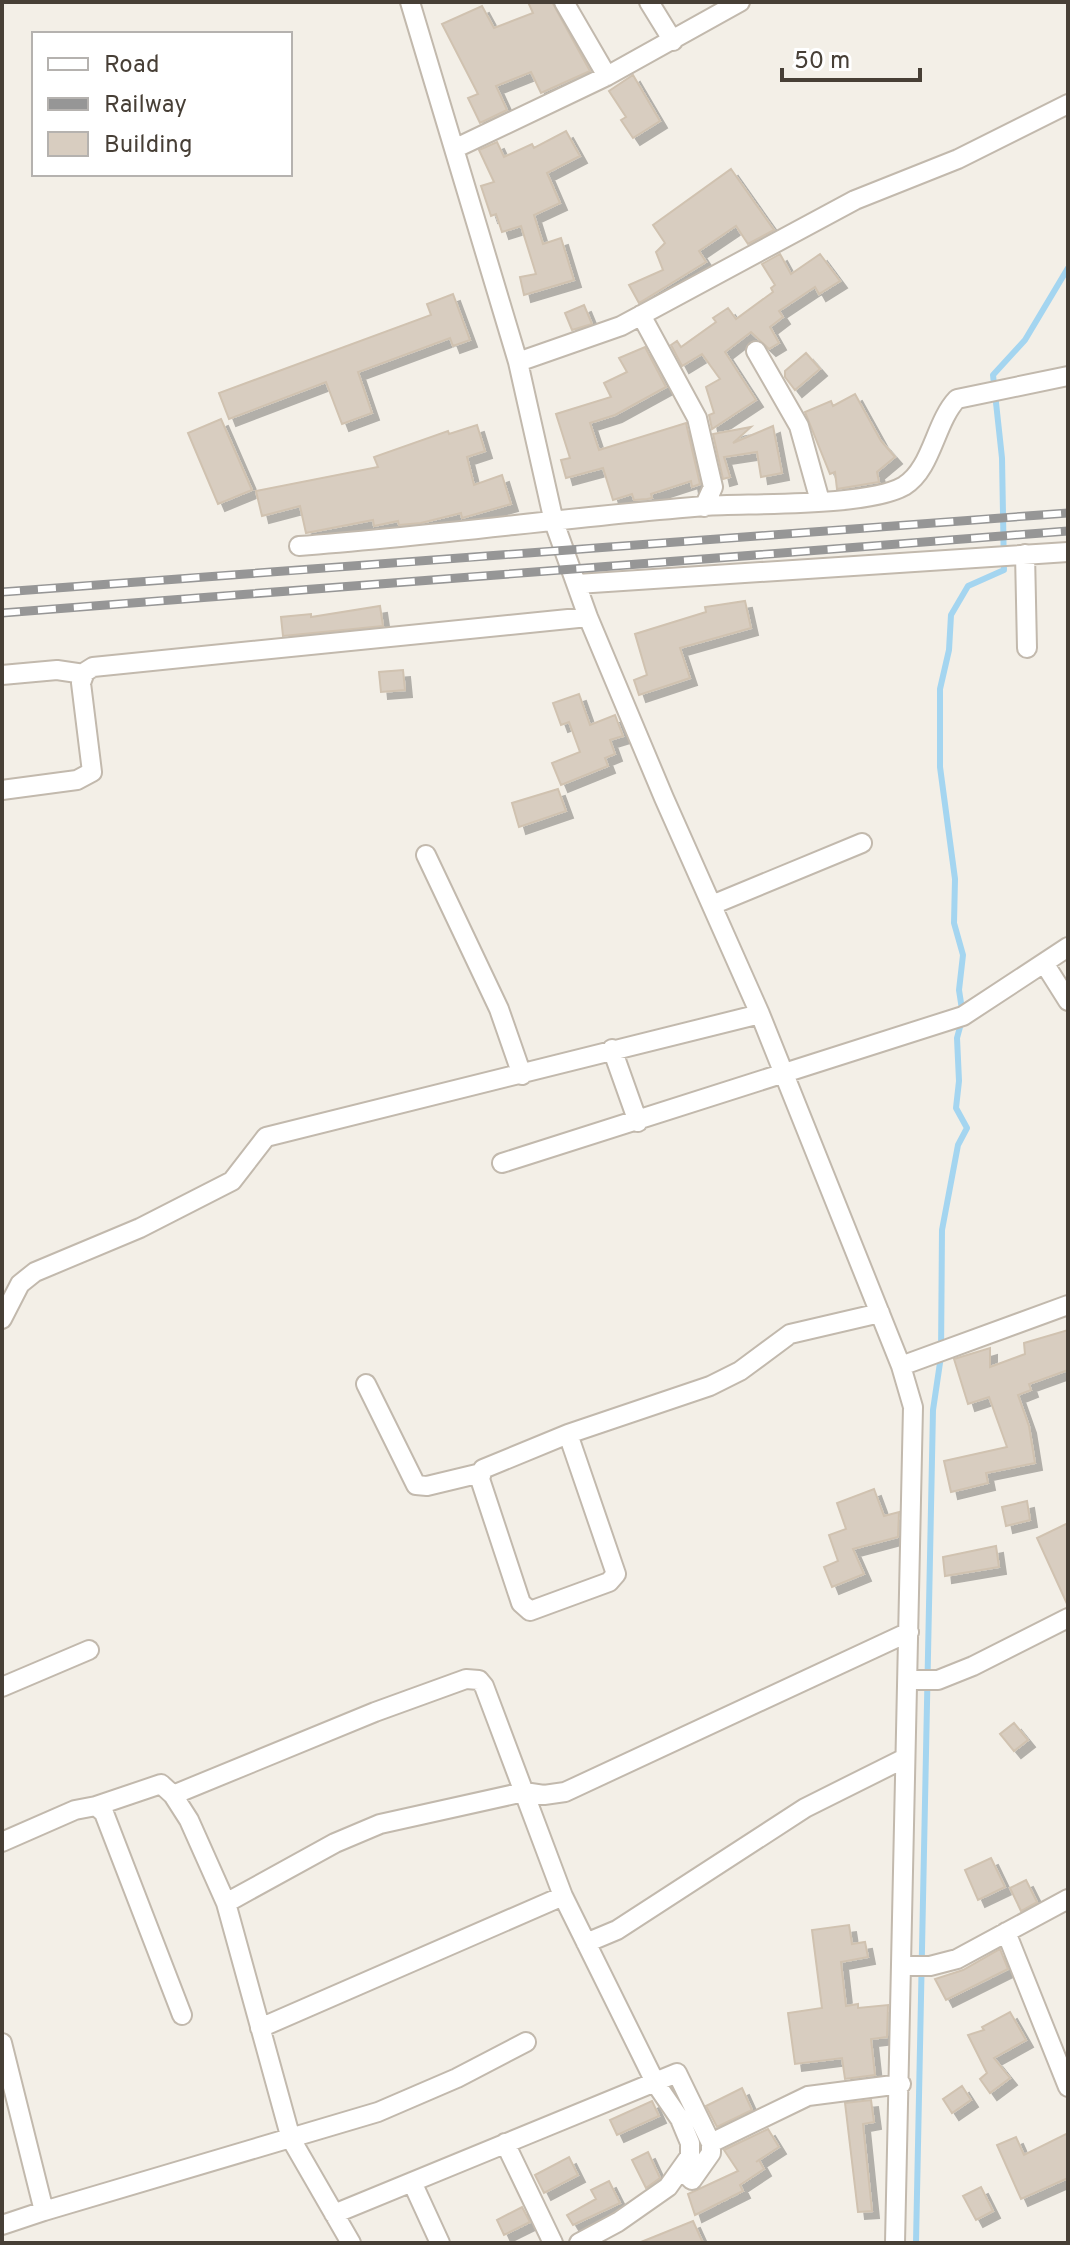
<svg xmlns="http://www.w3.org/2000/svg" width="1070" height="2245" font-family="Overpass,sans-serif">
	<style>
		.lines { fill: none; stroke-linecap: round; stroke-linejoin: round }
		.stream { stroke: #a4d5f0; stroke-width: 6 }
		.building { fill: #d8cdc0; stroke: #d0c2b0; stroke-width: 2; filter: url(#shadow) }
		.minor-casing { stroke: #c2b9ad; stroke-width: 22 }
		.minor { stroke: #fff; stroke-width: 18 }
		.rail-casing { stroke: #969696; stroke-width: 9 }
		.rail { stroke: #fff; stroke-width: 6; stroke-dasharray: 18; stroke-linecap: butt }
	</style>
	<defs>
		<filter id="shadow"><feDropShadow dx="7" dy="7" stdDeviation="0" flood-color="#0004"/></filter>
	</defs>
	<rect width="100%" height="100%" fill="#f3efe7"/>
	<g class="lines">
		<path class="stream" d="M916,2243l17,-833 8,-54 1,-126 16,-85 9,-17 -11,-20 3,-27 -2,-43 6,-22 -4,-26 4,-35 -9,-32 1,-44 -15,-112v-78l9,-39 2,-35 17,-29 36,-16 -2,-112 -9,-83 32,-35 43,-72"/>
	</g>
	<path class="building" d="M528,2h24l38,69 -49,22 -10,-21 -35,14 11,24 -27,13 -12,-25 10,-4 -36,-70 40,-18 12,22 39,-15z
		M633,75l27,46 -27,17 -12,-18 5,-3 -17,-26z
		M566,131l14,25 -33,17 13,30 -26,12 9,29 18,-6 13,42 -50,15 -4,-18 16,-3 -15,-48 -19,6 -6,-18 -5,2 -10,-30 13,-4 -15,-32 18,-8 7,15 28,-13 2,4z
		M731,169l43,61 -26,14 -12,-18 -37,25 7,11 -67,41 -10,-18 34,-15 -7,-18 9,-9 -12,-18z
		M780,254l11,20 29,-20 20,27 -21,13 -4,-7 -36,24 4,6 -13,10 9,16 -10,6 -18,-17 -26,20 31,48 -44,29 -3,-14 5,-2 -8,-26 14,-8 -18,-25 -20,12 -11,-21 6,-4 4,6 35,-25 -3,-4 15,-10 8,11 37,-27 -2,-4 4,-3 -13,-21z
		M453,294l17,46 -17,6 -3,-8 -92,34 14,41 -30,11 -16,-42 -97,37 -10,-26 212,-78 -4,-11z
		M584,305l8,19 -20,6 -7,-17z
		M645,347l21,40 -51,28 -25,8 9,27 87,-27 14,61 -8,3 -1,-6 -40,13 1,4 -5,1 -13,1 -2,-6 -19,6 -10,-32 -37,10 -5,-18 9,-2 -14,-44 55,-17 -7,-14 23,-11 -8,-14z
		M806,353l14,16 -25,21 -10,-13v-6z
		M855,394l26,47 14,16 -18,15 2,10 -42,7 -2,-17 -5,2 -25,-62 26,-11 2,5z
		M221,419l31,71 -34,14 -30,-71z
		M477,425l8,26 -18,6 7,28 28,-10 9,29 -49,14 -1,-5 -40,10 -22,2 -1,-4 -24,5 -1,-6 -67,13 -6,-27 -38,10 -6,-25 122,-24 -4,-10 74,-26 1,3z
		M773,426l9,47 -21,4 -4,-25 -33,5 6,20 -7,2 -10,-45 38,-7 -18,16z
		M745,601l6,27 -71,20 10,30 -51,17 -5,-15 13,-5 -12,-41 71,-22 -1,-5z
		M380,606l3,20 -100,10 -2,-19 30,-3v3z
		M403,670l2,20 -24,2 -2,-20z
		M579,694l11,31 25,-10 8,21 -13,4 5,14 -10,4 3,8 -47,19 -9,-22 28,-11 -11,-30 -8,3 -8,-22z
		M558,789l8,22 -47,16 -7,-24z
		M1068,1330v40l-39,14 2,6 -13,5 11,31 6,37 -49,10 2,10 -37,9 -7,-31 63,-14 -18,-50 -21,7 -14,-45 36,-11v19l35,-13 -1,-11z
		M874,1489l10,27 15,-4 -1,25 -45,12 11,25 -32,13 -8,-20 14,-6 -9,-26 17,-6 -9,-26z
		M1027,1501l3,19 -24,6 -4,-19z
		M1068,1523v83l-31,-68z
		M996,1546l3,21 -54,9 -2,-19z
		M1014,1723l14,17 -14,11 -14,-17z
		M991,1858l14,29 -27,13 -13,-30z
		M1026,1880l11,22 -16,9 -11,-23z
		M849,1925l3,19 13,-2 3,15 -27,5 5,44 12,-2v4l30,-3 -1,32 -16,2 4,36 -30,4 -3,-21 -47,6 -7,-51 34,-5 -10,-78z
		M1000,1949l8,20 -62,31 -11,-21 28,-9z
		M1010,2012l16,28 -32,18 16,20 -20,15 -10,-14 7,-6 -19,-38 16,-5 -2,-3z
		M962,2086l9,14 -19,13 -9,-14z
		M742,2088l10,22 -35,17 -11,-21z
		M871,2100l3,22 -11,2 9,87 -14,1 -13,-109z
		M652,2101l7,15 -42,19 -7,-15z
		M768,2129l11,18 -23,15 3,-2 5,9 -24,16 3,6 -48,24 -7,-21 50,-23 -14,-21z
		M1068,2133v45l-47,21 -24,-54 19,-8 8,18z
		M648,2152l12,26 -14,10 -14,-28z
		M569,2157l9,18 -34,18 -9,-18z
		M609,2181l11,22 -47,22 -6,-10 29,-16 -5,-9z
		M981,2187l12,24 -17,9 -13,-24z
		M522,2207l8,15 -26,13 -7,-15z
		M693,2221l10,22h-62v-1z"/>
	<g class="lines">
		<defs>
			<path id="minor" d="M410,2l108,360 36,160 34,95 76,181 96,216 141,352 12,41 -18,836
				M564,2l43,74
				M649,2l24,39
				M456,148l151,-72 133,-74
				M641,315l56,103 16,69 -9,20
				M756,351l43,75 21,75
				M518,362l103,-36 234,-126 103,-41 110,-55
				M299,546c136,-10 270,-29 406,-40 46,-3 162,1 199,-20 28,-17 31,-64 53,-87l111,-23
				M1025,554l2,94
				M577,584l491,-32
				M2,675l55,-5 27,4
				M2,790l75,-10 15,-8 -11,-89 4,-11 8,-5 495,-50
				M426,855l73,154 23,66
				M712,905l150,-62
				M1044,963l24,38
				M612,1049l26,73
				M502,1163l461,-147 105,-69
				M2,1319l18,-35 15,-12 105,-44 92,-47 34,-44 494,-123
				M901,1366l167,-61
				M366,1384l50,101 11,1 54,-13
				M568,1434l48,140 -7,8 -79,29 -9,-8 -41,-124 3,-10 85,-35 142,-48 30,-15 50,-37 90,-21
				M908,1680h30l35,-14 95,-48
				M2,1687l87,-37
				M96,1806l65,-22 12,11
				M2,1842l73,-32 21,-4 8,7 78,202
				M226,1903l109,-60 45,-19 144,-32 20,3 21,-3 344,-160
				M1006,1932l62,155
				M586,1943l31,-13 188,-122 98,-49
				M903,1966h27l27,-7 111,-60
				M260,2028l303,-132
				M2,2043l42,168 -42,14
				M505,2143l48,100
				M711,2143l97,-47 93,-12
				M412,2182l28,61
				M44,2211l334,-99 79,-34 69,-36
				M334,2214l343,-141 34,70v10l-19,27 -10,-9
				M351,2243l-60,-104 -65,-236 -37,-83 -16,-25 202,-83 91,-33 13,1 5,6 79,210 93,188 24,35 10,24v13l-22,31 -50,35 -39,21"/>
		</defs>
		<use href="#minor" class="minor-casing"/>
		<use href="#minor" class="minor"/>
		<defs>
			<path id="rail" d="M2,592l1066,-79
				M2,613l1066,-82"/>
		</defs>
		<use href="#rail" class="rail-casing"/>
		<use href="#rail" class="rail"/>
	</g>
	<rect width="1070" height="2245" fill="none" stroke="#473f36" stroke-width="8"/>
	<rect x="32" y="32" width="260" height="144" fill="#ffffff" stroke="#b5b2af" stroke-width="2"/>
	<rect x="48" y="58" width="40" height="12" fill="#ffffff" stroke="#b5b2af" stroke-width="2"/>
	<text x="104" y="72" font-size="24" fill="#473f36">Road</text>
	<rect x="48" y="98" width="40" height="12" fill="#969696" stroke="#b5b2af" stroke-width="2"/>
	<text x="104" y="112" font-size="24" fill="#473f36">Railway</text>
	<rect x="48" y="132" width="40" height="24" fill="#d8cdc0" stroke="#b5b2af" stroke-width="2"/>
	<text x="104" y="152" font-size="24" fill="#473f36">Building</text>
	<path d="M782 68v12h138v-12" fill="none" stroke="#473f36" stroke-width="4"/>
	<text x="794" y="68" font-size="24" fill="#473f36" stroke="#ffffff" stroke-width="6" paint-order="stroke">50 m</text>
</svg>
